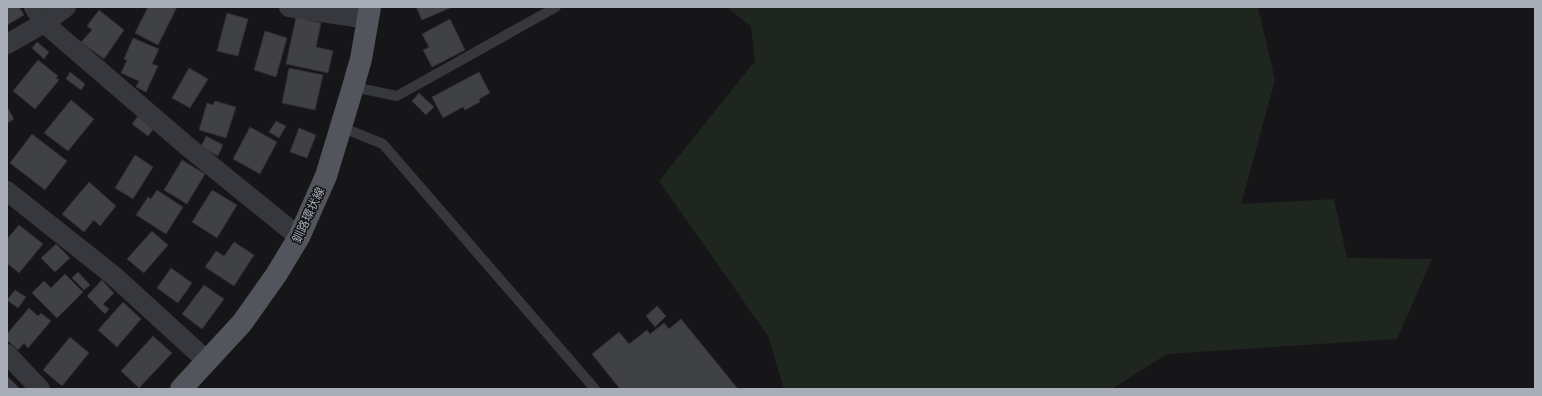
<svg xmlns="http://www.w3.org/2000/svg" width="1542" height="396" font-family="Ubuntu,'Noto Sans JP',sans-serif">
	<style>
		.green { fill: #1e261f }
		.building { fill: #404145; stroke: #303034 }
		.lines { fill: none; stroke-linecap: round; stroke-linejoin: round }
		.service { stroke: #37383d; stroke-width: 10 }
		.minor { stroke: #37383d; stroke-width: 20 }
		.primary { stroke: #53555c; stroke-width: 22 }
		.labels { text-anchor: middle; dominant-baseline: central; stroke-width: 3; stroke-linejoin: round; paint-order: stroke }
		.street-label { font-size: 12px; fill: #a8adb8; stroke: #111113 }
	</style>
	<rect width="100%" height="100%" fill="#161618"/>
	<path class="green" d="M726,7h532l17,73 -34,124 93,-5 13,59 85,1 -35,80 -230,15 -55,35h-328l-16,-53 -109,-155 96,-120 -4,-35z"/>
	<path class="building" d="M7,7h12l5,8 -17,10z
		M148,7h29l-19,38 -23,-12z
		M416,7h36l-30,13z
		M99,10l25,20 -20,29 -23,-17 11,-12 -5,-4z
		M227,13l21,6 -10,37 -21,-5z
		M296,17l25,6 -5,24 17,4 -5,22 -42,-9z
		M450,19l15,31 -33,17 -9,-17 6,-3 -7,-13z
		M265,31l22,7 -11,39 -22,-7z
		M133,38l26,11 -7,15 6,2 -12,26 -10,-5 3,-6 -18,-8 6,-13 -3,-1z
		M37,42l12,10 -5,7 -12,-11z
		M38,60l20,16 -2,2 3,2 -24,29 -22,-18z
		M189,68l19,11 -18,29 -18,-10z
		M289,68l34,7 -8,35 -33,-7z
		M70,72l15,12 -4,6 -15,-11z
		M479,72l11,21 -11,6 1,3 -15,8 -2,-3 -20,11 -11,-21z
		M419,93l15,14 -8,8 -14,-14z
		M71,100l23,19 -26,32 -24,-18z
		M215,101l21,6 -10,31 -27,-8 8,-27 6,2z
		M7,107l7,12 -7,4z
		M138,116l16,12 -6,8 -16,-12z
		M276,121l10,5 -7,12 -10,-6z
		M250,127l27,15 -17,32 -27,-15z
		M299,128l17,7 -9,23 -17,-6z
		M32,134l35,27 -22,29 -35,-27z
		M206,136l17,9 -5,11 -17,-9z
		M135,155l18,12 -20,32 -18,-11z
		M182,160l23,14 -18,30 -23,-14z
		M89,182l27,24 -16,20 -6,-6 -10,12 -22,-18z
		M157,190l26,17 -17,27 -30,-19 12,-18 3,2z
		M212,190l25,15 -20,33 -25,-16z
		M19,225l24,19 -24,29 -12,-10v-24z
		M152,231l16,14 -24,28 -17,-14z
		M234,242l20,13 -20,31 -29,-19 11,-16 8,5z
		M56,244l14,14 -15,14 -14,-14z
		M171,268l21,15 -14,20 -21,-15z
		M78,272l12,13 -6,5 -12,-12z
		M65,274l18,18 -26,26 -25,-25 12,-12 7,7z
		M102,280l12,13 -11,11 6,5 -4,5 -18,-18z
		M204,285l20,14 -22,30 -20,-15z
		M15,290l11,7 -8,11 -11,-8z
		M123,302l18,17 -24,28 -19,-17z
		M657,306l9,10 -11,11 -9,-11z
		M29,308l9,8 3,-3 10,8 -23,27 -4,-5 -6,7 -11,-10v-6z
		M681,319l57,70h-118l-28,-35 27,-22 10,12 18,-14 3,4 14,-11 5,6z
		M153,336l19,17 -33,35 -18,-17z
		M70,337l19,16 -27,33 -19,-16z
		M7,376l13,13h-13z"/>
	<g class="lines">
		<path class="service" d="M353,87l44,9 159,-89
			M341,127l42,17 212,245"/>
		<path class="minor" d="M34,7l10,16 143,123 112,91
			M289,7l79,12
			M7,44l37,-21 22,-16
			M7,191l107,85 93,85
			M7,354l33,35"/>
		<path class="primary" d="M181,389l61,-66 34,-48 23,-38 27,-61 27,-89 8,-28 9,-52"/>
	</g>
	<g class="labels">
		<g class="street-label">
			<text transform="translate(308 215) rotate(-65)">釧路環状線</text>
		</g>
	</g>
	<rect width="1542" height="396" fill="none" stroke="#a8adb8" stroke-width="16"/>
</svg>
